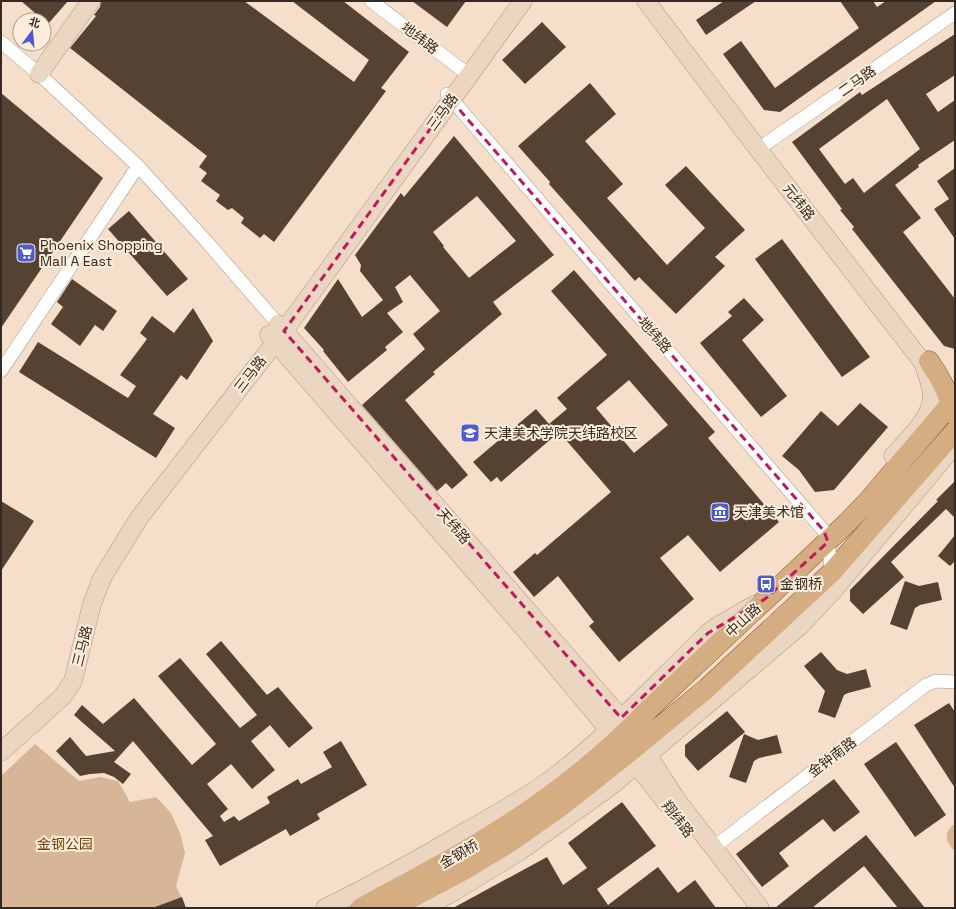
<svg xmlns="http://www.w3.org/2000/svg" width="956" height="909" font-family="'Space Grotesk','Noto Sans SC',sans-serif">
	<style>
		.green { fill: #d7b698 }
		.building { fill: #554232; fill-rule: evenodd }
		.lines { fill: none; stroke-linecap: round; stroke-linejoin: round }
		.street-casing { stroke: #ad9885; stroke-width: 14 }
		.secondary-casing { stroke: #ad9885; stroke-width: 19 }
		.primary-casing { stroke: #895c2b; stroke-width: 21 }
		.street { stroke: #fff; stroke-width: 13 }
		.secondary { stroke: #ead6c1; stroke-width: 18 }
		.primary { stroke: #d4ad83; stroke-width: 20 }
		.marked { fill: none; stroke: #c2185b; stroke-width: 3; stroke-dasharray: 8 5; stroke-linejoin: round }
		.labels { text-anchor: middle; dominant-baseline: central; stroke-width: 4; stroke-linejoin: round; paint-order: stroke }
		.street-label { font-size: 14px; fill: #332b23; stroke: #ffeddc }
		.poi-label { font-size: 14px; fill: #332b23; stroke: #ffeddc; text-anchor: start }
		.park-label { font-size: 14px; fill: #764301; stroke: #ffeddc }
	</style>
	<rect width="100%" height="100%" fill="#f5dfca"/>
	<path class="green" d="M35,744l44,37 21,-4 18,4 12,21 26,-5 15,16 9,20 5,20 -9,33 7,14 -9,8h-173v-132z
		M955,824v27c-10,-8 -12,-19 0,-27z"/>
	<path class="building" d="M21,1h47l-20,23z
		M101,1h143l110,81 15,-22 -77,-59h51l66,51 -28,36 5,3 -112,151 -10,-8 -4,4 -19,-15 3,-5 -12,-10 -4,2 -12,-9 4,-6 -19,-14 6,-8 -8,-6 8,-11 -137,-108 26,-32 -2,-1 6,-8z
		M412,1h54l-19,26z
		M724,1h32l-50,34 -10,-15z
		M840,1h33l4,6 9,-6h50l-156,111 -16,-2 -41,-56 18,-13 34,47 84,-60z
		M542,22l24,25 -41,37 -23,-24z
		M955,34v41l-29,19 12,18 17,-12v40l-37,25 1,2 -24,18 26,33 -18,14 52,67v50l-11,-3 -92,-117 2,-2 -14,-17 2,-1 -50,-67 68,-50 2,3zM887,99l33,50 -56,44 -11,-15 -8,6 -26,-35z
		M590,83l26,31 -31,27 38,43 -16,14 60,67 38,-37 -40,-43 21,-19 59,64 -30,27 10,9 -49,48 -37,-37 -4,4 -86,-97 1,-2 -32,-36z
		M1,93l102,85 -102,150z
		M454,136l100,119 -61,47 9,12 -69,58 2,2 -30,26 63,75 -16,14 -6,-6 -9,8 -75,-86 63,-56 -12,-15 27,-23 -30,-36 -15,12 8,15 -16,11 16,19 -18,15 2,3 -39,32 -25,-31 1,-1 -20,-22 34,-49 24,38 21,-17 -23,-29 1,-6 -6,-10 46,-62 3,4zM477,196l39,45 -47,37 -26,-31 1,-1 -11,-14z
		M955,168v71l-21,-30 15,-10 -12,-18z
		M129,211l59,68 -21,17 -59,-67z
		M782,239l88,118 -28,20 -87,-118z
		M574,270l141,162 -7,6 71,84 -59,50 -32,-37 -28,23 34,41 -75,63 -30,-36 5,-4 -36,-46 -24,21 -21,-25 22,-19 2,2 74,-63 -52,-60 -58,50 -4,-5 -6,5 -18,-20 63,-53 13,15 18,-15 -10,-11 50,-43 -56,-64zM629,380l39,45 -34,28 -38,-45z
		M72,279l45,32 -14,20 -8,-6 -15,21 -29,-22 12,-17 -6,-5z
		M744,298l20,22 -22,20 45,56 -26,21 -61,-74 32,-27 -4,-4z
		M193,308l20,33 -26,39 -6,-5 -28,39 22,14 -19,30 -137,-86 19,-30 90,56 8,-12 -16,-11 27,-36 -7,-6 12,-17 22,17z
		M860,403l28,24 -54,63 -19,2 -16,-22 -17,-14 39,-45 17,15z
		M955,481v37l-9,-9 -55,53 13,15 -41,37 -13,-13v-11l88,-89 -2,-1z
		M1,501l33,20 -33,50z
		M955,535v26l-5,5 -12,-10z
		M905,581l14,5 19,-4 4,18 -22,5 -5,3 -8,22 -17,-6z
		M221,641l46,54 11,-8 35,41 -24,20 -19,-23 -19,16 24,29 -23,19 -21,-25 -24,20 21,25 -8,7 4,6 10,-6 5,5 31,-18 -3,-6 31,-18 3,5 31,-17 -9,-15 18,-11 26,44 -50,29 3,5 -30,17 -4,-7 -66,37 -15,-26 8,-4 -80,-95 -19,21 17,12 -8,10 -9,-7 -10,-4 -14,1 -10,2 -24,-25 14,-14 16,19 29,-5 -41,-36 8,-10 21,19 31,-26 58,67 24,-21 -58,-68 22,-18 60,70 17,-13 -51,-61z
		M821,652l16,18 10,4 19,-5 5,18 -23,6 -4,2 -9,23 -17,-6 7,-21 -21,-25z
		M949,703l6,9v76l-41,-63z
		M727,711l18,21 -47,39 -13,-15v-11z
		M744,734l14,6 19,-5 5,18 -23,5 -5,3 -8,22 -17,-6z
		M896,742l50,73 -31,22 -51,-73z
		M834,779l26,33 -26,20 -11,-13 -44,34 10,13 -27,21 -26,-33z
		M622,802l34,44 -59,43 11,16 50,-38 20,26 17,-13 21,28h-263l94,-51 16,28 24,-17 -19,-25z
		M866,835l59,73h-27l-34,-42 -52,42h-37z
		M182,897l4,11h-31v-1z"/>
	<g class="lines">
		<defs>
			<path id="street" d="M371,1l98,74
				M1,42l38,32 99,92 69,76 71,82
				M447,94l377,437 4,11 4,34
				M758,149l197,-136
				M1,371l137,-205
				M714,847l212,-162 10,-4 19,1"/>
			<path id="secondary" d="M646,1l112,148 176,228
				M39,74l52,-73
				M278,324l343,394 19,25 36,56 84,109
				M269,335l259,298 80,96 59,75
				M893,456c14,-16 39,-38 39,-60 0,-10 -5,-21 -8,-31
				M1,752l62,-56 10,-15 19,-77 10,-26 37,-60 145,-187 239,-330
				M325,908c49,-24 96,-50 143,-78 31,-17 62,-35 90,-56 54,-42 101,-94 150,-141l11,-8 35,-20
				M423,908l32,-17 65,-40 91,-65 189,-160 33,-35 111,-133 11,-14"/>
			<path id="primary" d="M929,361c12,18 20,32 24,53
				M361,908c45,-25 92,-48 135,-76 56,-35 109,-77 154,-124l197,-185 21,-22 87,-102
				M392,908l72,-38 46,-28 50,-35 67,-53 79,-65 126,-117 123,-141"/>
		</defs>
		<use href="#street" class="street-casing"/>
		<use href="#secondary" class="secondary-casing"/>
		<use href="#primary" class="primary-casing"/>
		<use href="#street" class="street"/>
		<use href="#secondary" class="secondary"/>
		<use href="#primary" class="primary"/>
	</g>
	<path class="marked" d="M451,100l373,431 4,11 -63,57 -57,34 -87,85 -337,-387z"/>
	<defs>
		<symbol id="supermarket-square" viewBox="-11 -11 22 22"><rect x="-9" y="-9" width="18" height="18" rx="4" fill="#4f5bd1" stroke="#ffeddc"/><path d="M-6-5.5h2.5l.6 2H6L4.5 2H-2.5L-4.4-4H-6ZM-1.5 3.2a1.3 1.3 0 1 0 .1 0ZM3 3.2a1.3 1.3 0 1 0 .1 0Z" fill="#fff"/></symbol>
		<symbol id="school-square" viewBox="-11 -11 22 22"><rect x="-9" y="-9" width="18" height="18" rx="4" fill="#4f5bd1" stroke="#ffeddc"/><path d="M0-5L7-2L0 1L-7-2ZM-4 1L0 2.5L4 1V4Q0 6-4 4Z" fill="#fff"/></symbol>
		<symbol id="museum-square" viewBox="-11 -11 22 22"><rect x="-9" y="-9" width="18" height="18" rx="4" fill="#4f5bd1" stroke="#ffeddc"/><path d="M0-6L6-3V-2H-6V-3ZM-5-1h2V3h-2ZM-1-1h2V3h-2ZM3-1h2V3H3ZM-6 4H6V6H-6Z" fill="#fff"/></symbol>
		<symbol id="bus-square" viewBox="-11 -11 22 22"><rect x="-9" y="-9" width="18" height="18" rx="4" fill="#4f5bd1" stroke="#ffeddc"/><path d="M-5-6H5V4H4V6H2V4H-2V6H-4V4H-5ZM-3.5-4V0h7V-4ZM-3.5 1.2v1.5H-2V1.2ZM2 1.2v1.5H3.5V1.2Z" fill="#fff"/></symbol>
	</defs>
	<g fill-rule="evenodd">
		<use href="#supermarket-square" x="15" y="242" width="22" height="22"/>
		<use href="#school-square" x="459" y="422" width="22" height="22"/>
		<use href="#museum-square" x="709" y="501" width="22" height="22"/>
		<use href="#bus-square" x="755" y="573" width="22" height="22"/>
	</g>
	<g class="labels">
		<g class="street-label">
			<text transform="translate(420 38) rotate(37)">地纬路</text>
			<text transform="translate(857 81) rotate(-35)">二马路</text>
			<text transform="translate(442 112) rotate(-54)">三马路</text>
			<text transform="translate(799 202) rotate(52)">元纬路</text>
			<text transform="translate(655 335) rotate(49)">地纬路</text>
			<text transform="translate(250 374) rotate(-52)">三马路</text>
			<text transform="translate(454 526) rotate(49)">天纬路</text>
			<text transform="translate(743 620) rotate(-43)">中山路</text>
			<text transform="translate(82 646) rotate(-76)">三马路</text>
			<text transform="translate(832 757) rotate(-37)">金钟南路</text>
			<text transform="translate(678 819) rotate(52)">翔纬路</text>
			<text transform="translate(459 854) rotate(-30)">金钢桥</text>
		</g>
		<g class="poi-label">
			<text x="40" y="245">Phoenix Shopping<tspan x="40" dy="16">Mall A East</tspan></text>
			<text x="484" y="433">天津美术学院天纬路校区</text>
			<text x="734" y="512">天津美术馆</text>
			<text x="780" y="584">金钢桥</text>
		</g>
		<g class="park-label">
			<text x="65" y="844">金钢公园</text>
		</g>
	</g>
	<rect width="956" height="909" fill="none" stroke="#332b23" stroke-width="4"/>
	<g transform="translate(32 32) rotate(16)"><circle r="19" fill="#ffeddc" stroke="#ad9f92"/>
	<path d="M0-3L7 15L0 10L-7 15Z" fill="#4f5bd1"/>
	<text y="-6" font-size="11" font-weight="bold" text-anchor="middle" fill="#332b23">北</text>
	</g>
</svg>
